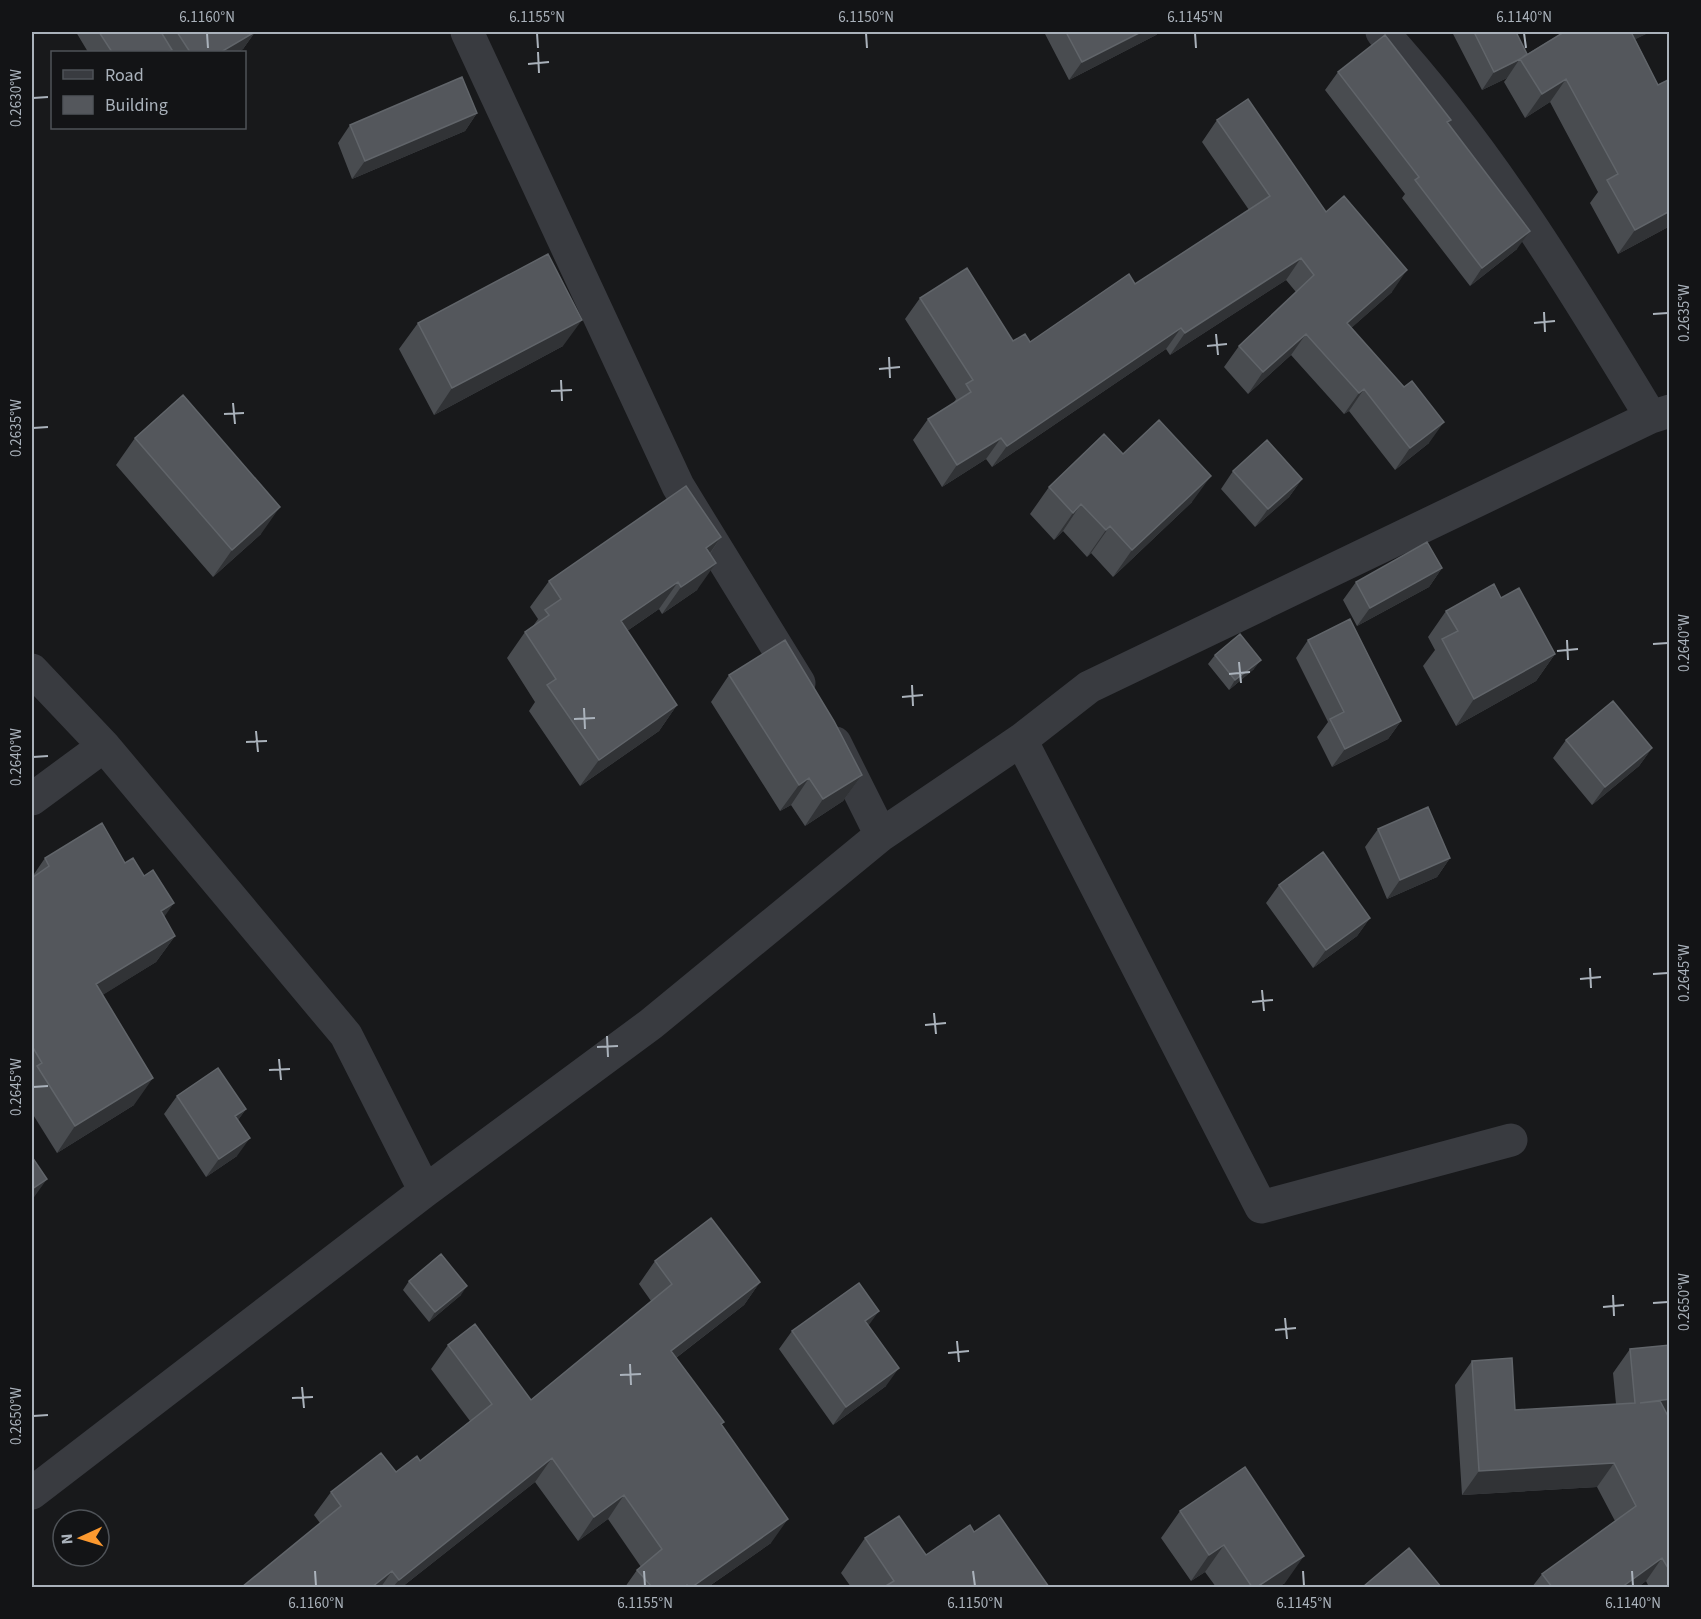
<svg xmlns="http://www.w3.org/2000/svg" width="1701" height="1619" font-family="'Source Sans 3',sans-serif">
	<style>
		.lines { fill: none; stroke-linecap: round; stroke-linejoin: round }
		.minor { stroke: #393b40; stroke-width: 33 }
		.wall { fill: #494c50 }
		.shaded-wall { fill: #313336 }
		.building { fill: #54575c; stroke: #61656a; stroke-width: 1.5 }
		.ticks { fill: none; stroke: #aab2bb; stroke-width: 2 }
		.neatline { fill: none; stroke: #aab2bb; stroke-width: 2 }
		.ticks-label { font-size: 15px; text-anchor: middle; fill: #aab2bb }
	</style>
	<rect width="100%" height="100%" fill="#18191b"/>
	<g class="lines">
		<path class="minor" d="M467,32l211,454 121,197
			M1382,32c106,116 188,251 269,385
			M32,670l72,76 242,289 79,156
			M1021,740l240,467 250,-67
			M835,743l46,92
			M32,799l72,-53
			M32,1493l393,-302 226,-167 230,-189 140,-95 68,-53 562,-270 19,-6"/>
	</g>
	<path class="wall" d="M76,32h179l-12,17 -5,3h-150z
		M1044,32h115l-3,3 -87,45z
		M1452,32h64l11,22 37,-22h86l-15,7 23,46 12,-6v147l-52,28 -28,-51 8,-11 -48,-90 -25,16 -21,-36 3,-4 -25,12z
		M1338,72l110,51 69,126 -47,37 -68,-88 3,-4 -80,-104z
		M477,113l-12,18 -113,48 -14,-36 12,-18z
		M1217,120l109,92 66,80 -41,36 78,115 -34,27 -46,-59 -5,3 -53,-59 -43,39 -24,-27 15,-21 57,-54 -10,-12 -116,75 -4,-6 -174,118 -6,-8 -44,28 -29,-47 15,-21 25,-15 3,-5 -51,-80 15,-21 93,43 17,1 105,-58 114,-74 -47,-68z
		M418,323l145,23 -129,69 -35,-66z
		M135,438l126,96 -48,43 -97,-112z
		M1123,454l69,48 -79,75 -22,-24 -4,4 -24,-26 -9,9 -24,-26 19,-27z
		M1233,471l69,8 -13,18 -34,30 -34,-38z
		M721,537l-11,17 -13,36 -35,24 -3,-5 -32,22 50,74 -18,26 -79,55 -51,-75 6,-9 -28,-44 18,-26 8,-6 5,-7 -8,-12 19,-26z
		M1442,568l-13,19 -72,39 -14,-26 13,-18z
		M1501,598l54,56 -19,27 -80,45 -33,-60 12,-16 -7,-13 18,-26z
		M1308,640l93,81 -13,18 -56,28 -15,-30 11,-15 -32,-64z
		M1215,655l39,14 -25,21 -21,-26z
		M729,675l133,100 -19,26 -38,25 -14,-21 -11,6 -69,-109z
		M1566,740l86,8 -13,18 -47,39 -39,-47z
		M1378,829l72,29 -13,19 -50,22 -22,-52z
		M45,858l80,5 50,73 -19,26 -54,33 32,110 -77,48 -25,-40v-236z
		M1279,885l91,33 -13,18 -44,32 -47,-65z
		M177,1096l69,13 -8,11 -1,36 -31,21 -42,-63z
		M655,1261l105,21 -16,23 -68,53 46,67 49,118 -63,44h-83l12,-17 4,-3 -33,-48 -30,22 -43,-59 -133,105h-160l78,-64 -6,-8 17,-23 65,-20 24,-11 50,-40 -39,-52 17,-24 83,55 120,-99 -12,-17z
		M409,1281l52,14 -32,27 -26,-32z
		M869,1326l17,60 -53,39 -54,-76 13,-18z
		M1670,1345v242h-21l-3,-6 -8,6h-106l10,-13 73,-53 -18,-34 -135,8 -7,-110 17,-24 43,49 101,-6 -3,-31 17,-24z
		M1180,1511l105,72 -7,4h-62l-11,-15 -14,9 -30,-43z
		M974,1532l75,55h-198l-10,-14 24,-35 61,17z"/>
	<path class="shaded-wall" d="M255,32l-12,17 -5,3h-17z
		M1141,32h18l-3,3 -87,45 13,-18z
		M1626,32h24l-38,19z
		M1519,60l-12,18 -25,12 12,-18z
		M1566,79l-16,23 -25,16 17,-24z
		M477,113l-12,18 -113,48 13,-18z
		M1670,211v15l-52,28 17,-24z
		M1530,231l-13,18 -47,37 12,-18z
		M1301,258l-15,22 -116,75 15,-22z
		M1407,270l-15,22 -60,53 15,-22z
		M582,320l-19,26 -129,69 18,-27z
		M1181,328l-15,21 -174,118 15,-21z
		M1306,334l-15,21 -43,39 15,-22z
		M1364,389l-15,22 -5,3 15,-21z
		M1444,422l-15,21 -34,27 15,-22z
		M1001,438l-15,21 -44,28 15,-22z
		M1211,476l-19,26 -79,75 19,-27z
		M1302,479l-13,18 -34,30 13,-18z
		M1081,504l-18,27 -9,9 19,-27z
		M280,507l-19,27 -48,43 19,-27z
		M1110,526l-19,27 -4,4 19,-27z
		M721,537l-18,26 3,-15z
		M716,563l-19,27 -35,24 19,-27z
		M1442,568l-13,19 -72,39 13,-18z
		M678,582l-19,27 -57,39 19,-27z
		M1555,654l-19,27 -80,45 18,-27z
		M1261,660l-7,9 -25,21 6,-10z
		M677,705l-18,26 -79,55 19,-26z
		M1401,721l-13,18 -56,28 13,-18z
		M1652,748l-13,18 -47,39 13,-18z
		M862,775l-19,26 -38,25 18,-27z
		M809,778l-18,27 -11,6 19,-26z
		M1450,858l-13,19 -50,22 13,-19z
		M174,903l-19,27 6,-19z
		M1370,918l-13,18 -44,32 13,-18z
		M175,936l-19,26 -79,49 19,-27z
		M153,1078l-19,27 -77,48 18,-27z
		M246,1109l-13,18 2,-11z
		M250,1138l-13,18 -31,21 13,-18z
		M47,1179l-15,21v-11z
		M760,1282l-16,23 -89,69 16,-23z
		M467,1286l-6,9 -32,27 6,-10z
		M879,1311l-13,18 -1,-8z
		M899,1368l-13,18 -53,39 13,-18z
		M1670,1399v22l-30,-18z
		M552,1458l-17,24 -133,105h-9l6,-7z
		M1614,1463l-17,24 -135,8 17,-24z
		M624,1495l-16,24 -30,22 16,-24z
		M788,1519l-17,24 -63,44h-16z
		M1224,1545l-19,27 -14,9 18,-26z
		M1304,1556l-19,27 -7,4h-21z
		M1662,1558l-16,23 -8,6h-16z
		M392,1571l-11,16h-9z"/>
	<path class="building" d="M99,32h62l11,18 -5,2h-55z
		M177,32h78l-34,20h-31z
		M1066,32h75l-59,30z
		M1474,32h42l11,22 -7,5 -26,13z
		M1564,32h67l27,53 12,-6v132l-35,19 -28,-50 11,-6 -52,-95 -24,15 -22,-35z
		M1385,35l66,85 -4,2 83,109 -48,37 -67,-88 4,-3 -81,-105z
		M462,77l15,36 -112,48 -15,-36z
		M1248,99l78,113 18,-16 63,74 -60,53 57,64 8,-6 32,41 -34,26 -46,-59 -5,4 -53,-59 -43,38 -24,-26 75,-71 -13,-17 -116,75 -4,-5 -174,118 -6,-8 -44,27 -29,-46 43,-27 -5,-8 7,-4 -53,-82 47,-30 46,73 12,-7 5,8 99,-68 6,10 135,-88 -53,-76z
		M548,254l34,66 -130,68 -34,-65z
		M183,395l97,112 -48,43 -97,-112z
		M1159,420l52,56 -79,74 -22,-24 -4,4 -25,-26 -8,9 -24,-26 55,-53 19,20z
		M1267,440l35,39 -34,30 -35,-38z
		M686,486l35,51 -15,11 10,15 -35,24 -3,-5 -57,39 56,84 -78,55 -52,-75 9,-6 -31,-47 24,-17 -4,-5 16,-11 -12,-18z
		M1427,542l15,26 -72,40 -14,-26z
		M1494,584l7,14 18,-10 36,66 -81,45 -32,-60 16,-8 -12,-20z
		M1350,619l51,102 -56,28 -15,-30 14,-7 -36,-72z
		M1240,634l21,26 -26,20 -20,-25z
		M785,640l49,81 28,54 -39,24 -14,-21 -10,7 -70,-110z
		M1613,701l39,47 -47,39 -39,-47z
		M1428,807l22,51 -50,22 -22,-51z
		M102,823l23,40 8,-5 11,18 9,-6 21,33 -13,8 14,25 -79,48 57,94 -78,48 -38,-60 5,-3 -10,-17v-168l17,-12 -4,-8z
		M1323,852l47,66 -44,32 -47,-65z
		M218,1068l28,41 -11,7 15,22 -31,21 -42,-63z
		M32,1157l15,22 -15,10z
		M711,1218l49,64 -89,69 53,71 -3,2 67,95 -96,68h-3l-2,-2 -3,2h-32l-15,-17 25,-21 -38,-54 -30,22 -42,-59 -153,122 -7,-9 -20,16h-130l99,-81 -10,-14 50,-39 15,19 21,-16 3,5 72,-57 -44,-59 27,-21 56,76 141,-116 -17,-23z
		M441,1254l26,32 -32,26 -26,-31z
		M859,1283l20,28 -14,10 34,47 -53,39 -54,-76z
		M1670,1345v54l-30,4 20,-2 10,19v151l-8,-13 -40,29h-18l-1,-1 -2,1h-49l-10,-13 94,-68 -22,-43 -135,8 -7,-110 40,-3 3,52 120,-7 -5,-54z
		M1245,1467l59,89 -47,31h-5l-28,-42 -15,10 -29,-44z
		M999,1515l50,72h-165l10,-6 -29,-43 34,-22 27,39 44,-30 4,7z
		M1409,1548l32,39h-76l-1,-1z"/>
	<path class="ticks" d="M207,33l1,15M537,33l1,15M866,33l1,15M1195,33l1,15M1524,33l2,15M538,52l1,21M528,64l21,-2M33,98l15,-1M1544,312l1,20M1653,314l15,-1M1534,323l21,-2M1216,334l2,21M1207,346l20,-2M889,357l1,21M879,369l21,-2M561,380l1,21M551,391l21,-1M233,403l2,21M224,414l20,-1M33,428l15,-1M1567,640l1,20M1653,644l15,-1M1557,651l21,-2M1239,662l2,21M1229,674l21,-2M912,685l1,21M902,697l21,-2M584,708l1,21M574,719l21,-1M256,731l2,21M246,742l21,-1M33,757l15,-1M1590,968l1,20M1653,974l15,-1M1580,979l21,-2M1262,990l2,21M1252,1002l21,-2M934,1013l2,21M925,1025l21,-2M607,1036l1,21M597,1047l21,-1M279,1059l2,21M269,1070l21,-1M33,1087l15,-1M1613,1295l1,21M1653,1303l15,-1M1603,1307l21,-2M1285,1318l2,21M1275,1330l21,-2M957,1341l2,21M948,1353l21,-2M630,1364l1,21M620,1375l21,-1M302,1387l2,21M292,1398l21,-1M33,1416l15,-1M315,1571l1,15M644,1571l1,15M973,1571l2,15M1303,1571l1,15M1632,1571l1,15"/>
	<rect width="1701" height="1619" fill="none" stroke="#131416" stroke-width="66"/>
	<rect x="51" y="51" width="195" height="78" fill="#131416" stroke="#4f5358" stroke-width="1.5"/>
	<rect x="63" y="70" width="30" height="9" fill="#393b40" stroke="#4f5358" stroke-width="1.5"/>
	<text x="105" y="81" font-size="18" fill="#aab2bb">Road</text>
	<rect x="63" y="96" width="30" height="18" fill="#54575c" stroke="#4f5358" stroke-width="1.5"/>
	<text x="105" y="111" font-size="18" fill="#aab2bb">Building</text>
	<g transform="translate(81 1538) rotate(266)"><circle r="28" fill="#131416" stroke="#4f5358" stroke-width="1.5"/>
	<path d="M0-4.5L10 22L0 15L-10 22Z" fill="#fc992f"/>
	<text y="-9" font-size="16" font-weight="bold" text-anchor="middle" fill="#aab2bb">N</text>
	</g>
	<rect x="33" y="33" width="1635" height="1553" class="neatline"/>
	<g class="ticks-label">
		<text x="207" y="22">6.1160°N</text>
		<text x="537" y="22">6.1155°N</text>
		<text x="866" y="22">6.1150°N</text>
		<text x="1195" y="22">6.1145°N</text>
		<text x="1524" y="22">6.1140°N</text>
		<text transform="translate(16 98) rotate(-90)" y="5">0.2630°W</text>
		<text transform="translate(1684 313) rotate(-90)" y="5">0.2635°W</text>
		<text transform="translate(16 428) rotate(-90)" y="5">0.2635°W</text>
		<text transform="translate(1684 643) rotate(-90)" y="5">0.2640°W</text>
		<text transform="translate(16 757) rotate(-90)" y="5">0.2640°W</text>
		<text transform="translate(1684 973) rotate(-90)" y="5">0.2645°W</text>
		<text transform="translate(16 1087) rotate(-90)" y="5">0.2645°W</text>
		<text transform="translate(1684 1302) rotate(-90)" y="5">0.2650°W</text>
		<text transform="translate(16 1416) rotate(-90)" y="5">0.2650°W</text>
		<text x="316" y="1608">6.1160°N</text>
		<text x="645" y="1608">6.1155°N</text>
		<text x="975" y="1608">6.1150°N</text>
		<text x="1304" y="1608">6.1145°N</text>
		<text x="1633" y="1608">6.1140°N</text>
	</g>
</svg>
